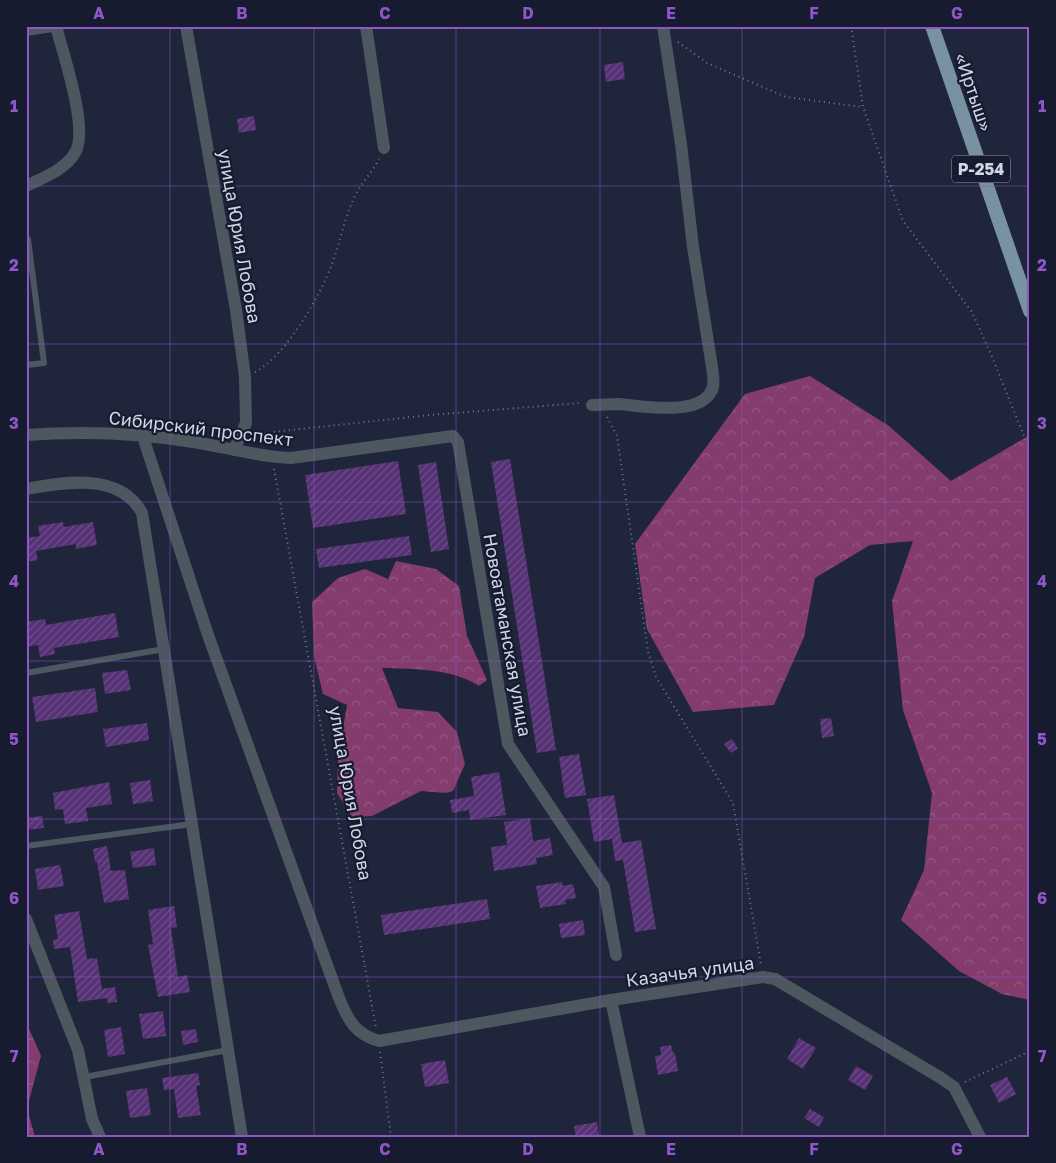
<svg xmlns="http://www.w3.org/2000/svg" width="1056" height="1163" font-family="'Golos Text',sans-serif">
	<style>
		.forest { fill: url(#forest-crowns) }
		.building { fill: url(#building-hatch) }
		.lines { fill: none; stroke-linecap: round; stroke-linejoin: round }
		.path { stroke: #74798b; stroke-width: 2; stroke-dasharray: 1 4; stroke-linecap: butt }
		.service { stroke: #4c575f; stroke-width: 6 }
		.minor { stroke: #4c575f; stroke-width: 12 }
		.trunk { stroke: #7892a2; stroke-width: 14 }
		.grid { fill: none; stroke: #9056c8; stroke-width: 1; stroke-opacity: 0.55 }
		.labels { text-anchor: middle; dominant-baseline: central; stroke-width: 4.5; stroke-linejoin: round; paint-order: stroke }
		.shield { fill: #161b30; stroke: #999eae; stroke-width: 1 }
		.shield-label { font-size: 16px; font-weight: bold; fill: #d1d6e4 }
		.street-label { font-size: 18px; fill: #d1d6e4; stroke: #161b30 }
		.neatline { fill: none; stroke: #9056c8; stroke-width: 2 }
		.grid-label { font-size: 16px; text-anchor: middle; font-weight: bold; fill: #9056c8 }
	</style>
	<defs>
		<pattern id="forest-crowns" width="20" height="18" patternUnits="userSpaceOnUse" patternTransform="scale(1.25)"><rect width="20" height="18" fill="#843c6d"/><path d="M2 6a3 3 0 1 1 6 0M12 15a3 3 0 1 1 6 0" fill="none" stroke="#945782"/></pattern>
		<pattern id="building-hatch" width="6" height="6" patternUnits="userSpaceOnUse" patternTransform="scale(1.25)"><rect width="6" height="6" fill="#563175"/><path d="M-1 1l2-2M0 6l6-6M5 7l2-2" fill="none" stroke="#6d4e88"/></pattern>
	</defs>
	<rect width="100%" height="100%" fill="#1f253a"/>
	<path class="forest" d="M810,376l79,50 62,55 79,-46v565l-28,-6 -43,-23 -58,-51 23,-50 8,-77 -29,-83 -11,-109 21,-60 -43,4 -55,33 -11,59 -30,68 -81,7 -46,-83 -12,-85 110,-150z
		M396,561l40,8 23,17 8,50 20,44 -8,6c-28,-18 -65,-17 -97,-18l16,40 40,4 19,20 8,32 -12,27 -7,2 -25,-2 -49,25 -20,1 -15,-24 1,-35 9,-53 -24,-11 -9,-38 -2,-54 26,-24 27,-9 23,10z
		M26,1022l15,34 -14,52 8,29h-9z"/>
	<path class="building" d="M623,62l2,17 -19,3 -2,-17z
		M254,116l2,14 -17,3 -2,-14z
		M510,459l46,291 -19,3 -46,-291z
		M398,461l8,53 -93,14 -8,-53z
		M436,462l13,87 -18,3 -13,-87z
		M63,522l1,5 29,-5 4,23 -21,4v-5l-40,7 2,9 -12,2v-24l14,-2 -2,-10z
		M409,536l3,19 -93,13 -3,-19z
		M115,613l4,24 -65,11 1,6 -15,3 -2,-12 -12,2v-25l19,-3 1,6z
		M127,670l4,20 -26,4 -3,-21z
		M95,688l3,24 -62,10 -4,-25z
		M831,718l3,18 -12,2 -2,-19z
		M147,723l2,17 -43,7 -3,-18z
		M732,739l6,9 -7,5 -7,-9z
		M579,754l7,41 -21,3 -6,-41z
		M499,772l7,43 -36,5 -1,-10 -17,3 -2,-13 24,-4 -3,-19z
		M150,780l3,21 -20,3 -3,-21z
		M109,782l3,22 -26,4 2,13 -23,3 -2,-15 -8,1 -2,-17z
		M614,795l8,48 19,-3 15,89 -21,3 -12,-72 -8,1 -3,-22 -18,3 -7,-43z
		M42,816l2,12 -18,2v-12z
		M530,818l3,23 17,-3 3,17 -17,3 1,6 -43,7 -3,-24 16,-2 -3,-23z
		M107,846l4,25 14,-1 4,29 -25,4 -7,-41h-2l-2,-13z
		M154,848l2,17 -23,3 -3,-16z
		M60,865l4,21 -26,4 -3,-21z
		M562,882l1,4 10,-2 3,14 -11,2 1,4 -26,4 -4,-22z
		M487,899l3,20 -106,16 -3,-20z
		M174,906l3,21 -6,1 7,49 9,-2 3,17 -32,5 -10,-52 5,-1 -5,-34z
		M79,911l8,48 10,-1 5,31 13,-2 2,15 -9,1 -1,-5 -29,4 -8,-55 -16,2 -1,-9 5,-1 -4,-24z
		M583,920l2,15 -24,3 -2,-14z
		M163,1011l3,25 -23,3 -4,-25z
		M121,1027l4,27 -17,3 -4,-27z
		M196,1029l2,13 -15,3 -2,-14z
		M799,1038l17,10 -13,21 -16,-10z
		M671,1045l2,8h2l3,18 -20,4 -3,-19 6,-1 -1,-8z
		M445,1060l4,23 -24,4 -4,-23z
		M856,1066l17,10 -8,14 -17,-10z
		M198,1073l2,12 -4,1 5,29 -23,3 -4,-29 -10,1 -2,-12z
		M1007,1077l9,17 -17,9 -9,-18z
		M147,1088l4,27 -21,3 -4,-27z
		M810,1109l14,8 -5,10 -15,-9z
		M597,1122l2,15h-23l-2,-11z"/>
	<g class="lines">
		<path class="path" d="M851,26l12,81 40,114 69,91 21,47 37,92
			M678,42l29,21 79,34 77,10
			M255,372c31,-16 65,-76 77,-108 8,-22 12,-44 22,-66 6,-14 18,-25 25,-39
			M607,417l10,19 31,216 8,25 77,126 28,162
			M254,434l176,-19 150,-12
			M274,469l102,559
			M380,1052l11,85
			M965,1082l65,-31"/>
		<path class="service" d="M26,239h2l16,124 -18,2
			M26,673l138,-24
			M26,846l166,-22
			M85,1077l143,-27"/>
		<path class="minor" d="M186,26l50,284 9,67 1,46 -12,27
			M366,26l18,122
			M26,30l26,-4
			M26,186c17,-8 41,-17 50,-35 12,-25 -13,-97 -20,-125
			M592,405c9,0 18,-1 27,-1 24,2 85,14 94,-17 1,-5 0,-14 -1,-20l-19,-120 -12,-103 -18,-118
			M26,435c55,-4 113,-2 167,7 33,5 65,15 98,16l162,-22 5,6 50,302 96,143 12,68
			M143,437l65,198 131,363c9,22 16,36 40,43l232,-41 152,-23 12,2 166,99 13,9 26,50
			M26,489c38,-7 94,-17 116,24l100,624
			M26,919l52,131 14,69 8,18
			M611,1000l29,137"/>
		<path class="trunk" d="M932,26l98,285"/>
	</g>
	<path class="grid" d="M170,26v1111M314,26v1111M456,26v1111M600,26v1111M742,26v1111M885,26v1111M26,186h1004M26,344h1004M26,502h1004M26,661h1004M26,819h1004M26,977h1004"/>
	<g class="labels">
		<rect class="shield" x="952" y="155.5" width="58" height="27" rx="4"/>
		<g class="shield-label">
			<text x="981" y="169">Р-254</text>
		</g>
		<g class="street-label">
			<text transform="translate(974 92) rotate(71)">«Иртыш»</text>
			<text transform="translate(240 236) rotate(80)">улица Юрия Лобова</text>
			<text transform="translate(201 428) rotate(7)">Сибирский проспект</text>
			<text transform="translate(508 635) rotate(80)">Новоатаманская улица</text>
			<text transform="translate(351 793) rotate(80)">улица Юрия Лобова</text>
			<text transform="translate(690 971) rotate(-8)">Казачья улица</text>
		</g>
	</g>
	<rect width="1056" height="1163" fill="none" stroke="#161b30" stroke-width="55"/>
	<rect x="28" y="28" width="1000" height="1108" class="neatline"/>
	<g class="grid-label">
		<text x="99" y="19">A</text>
		<text x="242" y="19">B</text>
		<text x="385" y="19">C</text>
		<text x="528" y="19">D</text>
		<text x="671" y="19">E</text>
		<text x="814" y="19">F</text>
		<text x="957" y="19">G</text>
		<text x="14" y="112">1</text>
		<text x="1042" y="112">1</text>
		<text x="14" y="271">2</text>
		<text x="1042" y="271">2</text>
		<text x="14" y="429">3</text>
		<text x="1042" y="429">3</text>
		<text x="14" y="587">4</text>
		<text x="1042" y="587">4</text>
		<text x="14" y="745">5</text>
		<text x="1042" y="745">5</text>
		<text x="14" y="904">6</text>
		<text x="1042" y="904">6</text>
		<text x="14" y="1062">7</text>
		<text x="1042" y="1062">7</text>
		<text x="99" y="1155">A</text>
		<text x="242" y="1155">B</text>
		<text x="385" y="1155">C</text>
		<text x="528" y="1155">D</text>
		<text x="671" y="1155">E</text>
		<text x="814" y="1155">F</text>
		<text x="957" y="1155">G</text>
	</g>
</svg>
